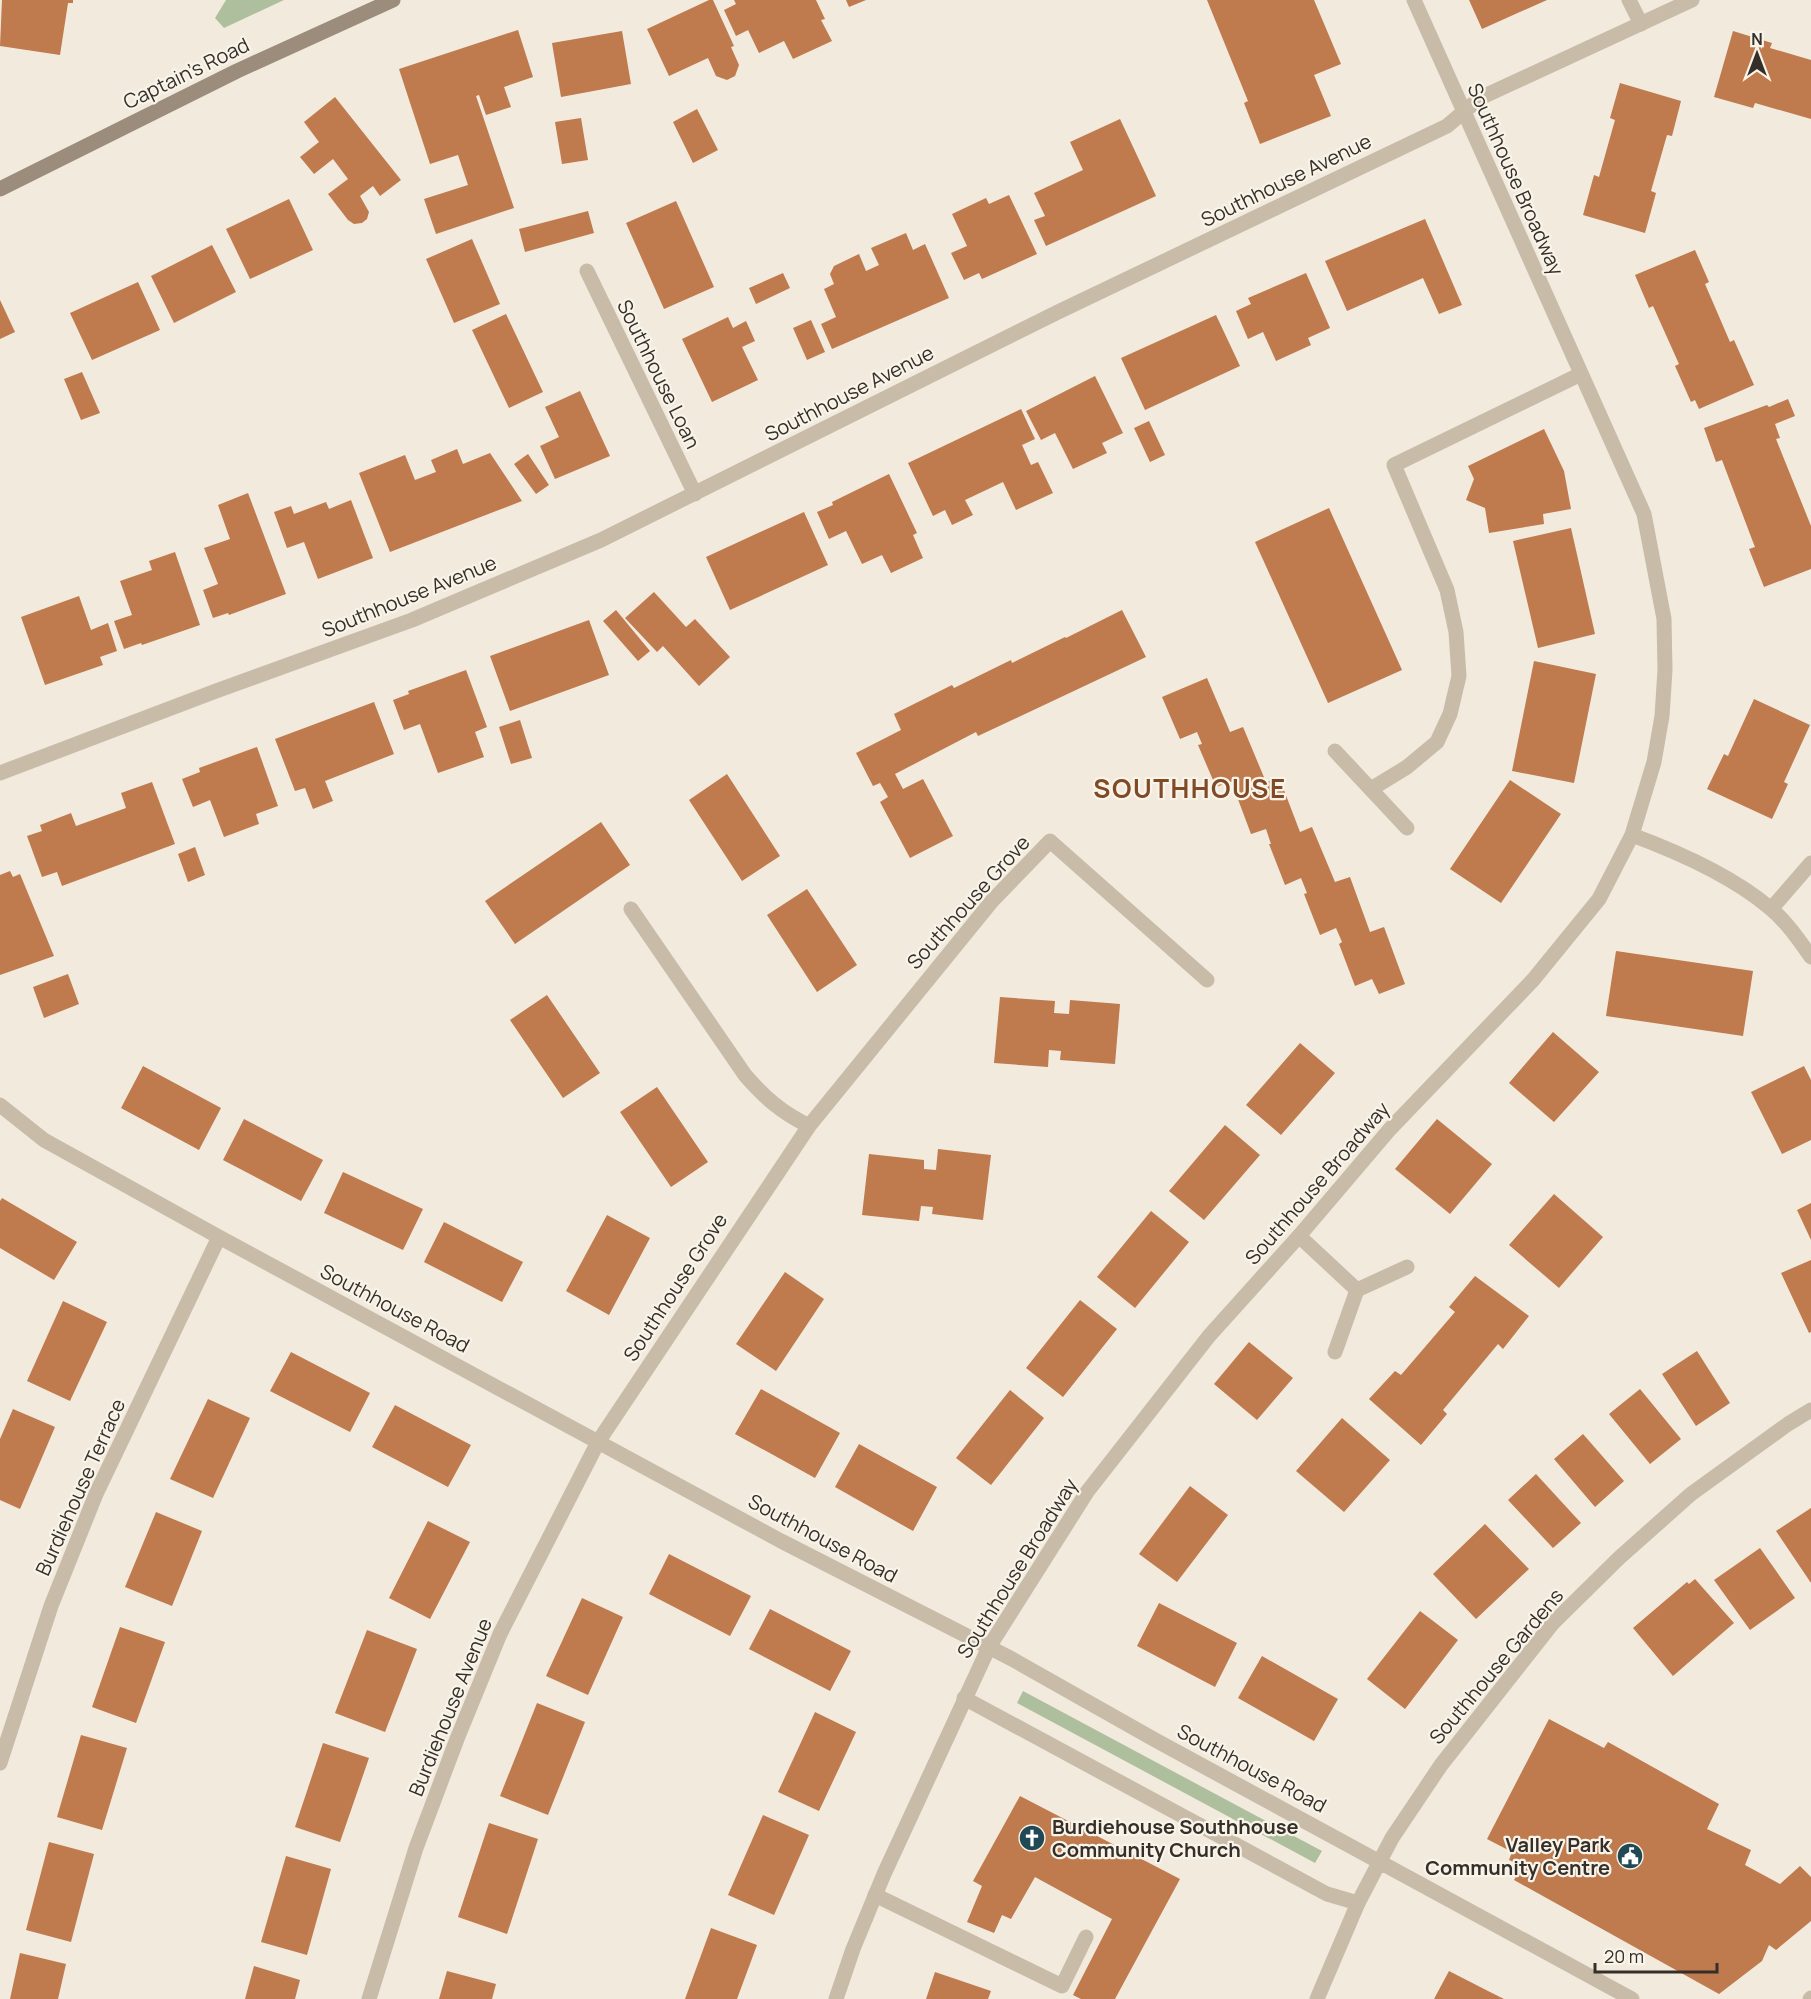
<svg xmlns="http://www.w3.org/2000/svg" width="1811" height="1999" font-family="Manrope,sans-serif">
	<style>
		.green { fill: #aebf9d }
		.building { fill: #bf7a4d }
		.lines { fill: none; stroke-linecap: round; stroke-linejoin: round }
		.service { stroke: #c8bca9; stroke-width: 15 }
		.minor { stroke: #c8bca9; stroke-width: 15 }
		.secondary { stroke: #9b8c7b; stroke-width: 15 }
		.labels { text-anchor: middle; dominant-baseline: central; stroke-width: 4.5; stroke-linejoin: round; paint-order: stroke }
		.street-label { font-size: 20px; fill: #362f29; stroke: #f8f4e9 }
		.poi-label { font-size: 20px; font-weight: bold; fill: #362f29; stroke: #f8f4e9; text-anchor: start }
		.district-label { font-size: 26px; font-weight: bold; letter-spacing: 1.5px; fill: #804a26; stroke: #f8f4e9 }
	</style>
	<rect width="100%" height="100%" fill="#f1eadd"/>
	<path class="green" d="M226,0h58l-60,28 -9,-10z
		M1023,1691l299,160 -7,12 -298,-160z"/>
	<path class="building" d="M2,0h71v3h-5l-8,52 -60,-9z
		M709,0h4l21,46 -3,1 8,18 -4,11 -8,4 -11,-4 -8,-18 -39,18 -22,-47z
		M734,0h82l9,19 -4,1 11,21 -39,18 -9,-18 -25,12 -11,-23 -12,6 -12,-26 12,-6z
		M846,0h20l-17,7z
		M1207,0h107l27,64 -27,11 17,41 -71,28 -16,-41 4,-2z
		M1469,0h78l-65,29z
		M518,30l15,47 -29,10 7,20 -25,8 -7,-20 -3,1 38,112 -78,26 -12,-35 44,-14 -10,-30 -28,9 -31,-95z
		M622,31l9,53 -70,13 -9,-54z
		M1733,31l39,12 -2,5 41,12v59l-56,-16 -2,5 -39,-11z
		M1620,83l61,18 -9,35 -5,-1 -16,56 5,2 -11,40 -62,-18 11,-40 5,2 14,-50 2,-7 -5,-2z
		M335,97l66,83 -21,16 -7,-10 -13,10 9,16 -2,7 -5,4 -8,1 -6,-4 -20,-26 20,-15 -15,-20 -19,15 -14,-17 19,-15 -15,-20z
		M697,109l21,41 -25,13 -20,-41z
		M581,118l7,42 -26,4 -7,-42z
		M1120,119l36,77 -110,50 -12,-26 11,-4 -11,-23 49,-23 -13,-28z
		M1009,195l28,59 -55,25 -3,-6 -15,7 -13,-27 16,-7 -15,-32 34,-16 3,6z
		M289,199l24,51 -63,29 -24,-50z
		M676,201l38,86 -50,22 -38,-86z
		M588,211l6,22 -69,19 -6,-23z
		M1425,219l37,86 -23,9 -16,-36 -76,33 -22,-50z
		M906,233l7,17 12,-6 24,54 -117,51 -11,-25 15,-7 -12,-28 10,-5 -4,-10 4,-8 25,-12 7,17 13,-6 -8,-17z
		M472,239l28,65 -46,19 -28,-64z
		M212,245l24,47 -62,31 -23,-47z
		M1695,250l14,32 -4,2 25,58 4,-2 20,45 -55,24 -4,-9 -4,2 -16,-36 4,-2 -26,-58 -4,2 -14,-33z
		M783,273l7,15 -34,16 -7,-16z
		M1306,273l24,55 -22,10 3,7 -35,16 -13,-29 -15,7 -12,-28 15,-7 -3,-6z
		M138,282l22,48 -68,30 -22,-47z
		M0,300l15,32 -15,7z
		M506,314l37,78 -34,16 -37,-78z
		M1216,315l24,51 -95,44 -24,-52z
		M728,317l5,11 13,-7 9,20 -13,6 16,33 -46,22 -30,-63z
		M811,320l14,32 -18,8 -14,-32z
		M82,372l18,41 -19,7 -17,-41z
		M1095,376l28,57 -21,10 5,10 -34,16 -18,-36 -14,7 -15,-29z
		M580,391l30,65 -55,23 -15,-33 19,-9 -14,-30z
		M1788,399l7,17 -20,8 5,14 -4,1 35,87v43l-47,18 -15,-38 6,-2 -2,-5 -28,-74 -3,-8 -6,2 -12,-34 63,-23 2,2z
		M1021,409l14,30 -13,6 9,20 7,-3 15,31 -37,17 -13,-28 -38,18 8,15 -21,10 -7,-15 -12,6 -25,-53z
		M1149,421l16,34 -15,7 -16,-34z
		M1544,429l20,42 7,38 -28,5 1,10 -55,9 -4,-25 -19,-8 8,-21 -6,-13z
		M457,449l6,15 27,-11 32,48 -132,51 -31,-79 46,-18 10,25 21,-8 -5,-12z
		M528,454l21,31 -13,9 -22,-30z
		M889,474l28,59 -4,2 10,23 -32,15 -9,-18 -20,9 -16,-33 -17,8 -12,-27 16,-7 -1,-3z
		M248,493l38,101 -57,21 -1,-2 -15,5 -10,-28 15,-6 -14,-36 26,-9 -12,-34z
		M351,500l22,58 -55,21 -14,-37 -17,6 -13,-36 17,-6 3,8 32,-12 3,7z
		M1329,508l73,162 -74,33 -73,-161z
		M804,512l24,53 -98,45 -24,-53z
		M1571,528l24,106 -57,14 -25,-107z
		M175,552l25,73 -58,20 -1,-2 -17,6 -10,-28 18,-6 -12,-34 32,-11 -3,-9z
		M654,592l32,35 9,-8 35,38 -31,29 -36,-40 -6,6 -32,-34z
		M79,596l12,34 17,-7 9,28 -17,6 3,8 -58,20 -24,-68z
		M616,610l34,41 -12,10 -35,-40z
		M1122,610l24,47 -168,79 -2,-4 -81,42 8,15 20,-10 30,57 -43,22 -30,-56 8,-5 -8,-14 -7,3 -17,-33 45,-23 -7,-16 58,-29 2,3 57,-28 1,3 53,-26 1,1z
		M589,620l20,55 -99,36 -20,-55z
		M1534,661l62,13 -22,109 -62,-12z
		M466,670l21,57 -12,5 9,25 -46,16 -18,-49 -16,6 -11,-30 16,-6 -1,-3z
		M1207,678l23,54 13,-5 23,55 13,-5 21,55 12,-5 23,55 15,-5 20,55 14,-5 21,57 -26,10 -7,-15 -17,7 -16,-42 3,-2 -6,-14 -16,7 -16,-41 3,-1 -6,-15 -16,7 -16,-41h2l-5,-15 -15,5 -15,-40 2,-1 -5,-12 -17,6 -18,-42 4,-1 -5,-12 -17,7 -18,-42z
		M1754,699l56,26 -26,57 4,2 -16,35 -65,-30 17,-35 4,2z
		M374,702l20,52 -69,27 8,20 -20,8 -8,-21 -10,3 -20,-52z
		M520,720l12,38 -21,6 -12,-37z
		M257,747l21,59 -22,8 3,10 -35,13 -14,-37 -17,7 -11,-28 18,-7 -1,-4z
		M727,774l53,82 -38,25 -53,-81z
		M1510,780l51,34 -60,89 -51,-34z
		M152,782l23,62 -113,42 -5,-14 -15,5 -15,-41 15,-5 -2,-6 31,-12 5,13 50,-18 -5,-15z
		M601,822l29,43 -115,79 -30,-43z
		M195,847l10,28 -17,7 -10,-28z
		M10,871l3,6 7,-3 34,82 -54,19v-100z
		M807,889l50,76 -40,27 -50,-77z
		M1616,951l137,20 -10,65 -137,-20z
		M68,974l11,30 -35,14 -11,-31z
		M547,995l53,78 -37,25 -53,-78z
		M1000,997l55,4 -1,12 15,1 1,-14 50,4 -5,60 -55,-4 1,-9 -12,-1 -1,17 -54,-4z
		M1553,1032l46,40 -45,50 -45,-39z
		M1300,1043l35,30 -54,62 -35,-30z
		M143,1066l78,42 -22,42 -78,-42z
		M1804,1066l7,14v60l-29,14 -31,-62z
		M657,1087l51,75 -37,25 -51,-75z
		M244,1119l79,41 -22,41 -78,-41z
		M1437,1119l55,45 -42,50 -55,-45z
		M1225,1125l35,30 -56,65 -35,-29z
		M938,1149l53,6 -8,65 -51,-6 1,-7 -12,-1 -2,15 -57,-6 7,-61 55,6v9l12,1z
		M343,1172l80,37 -20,41 -79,-37z
		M1554,1194l49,43 -44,51 -50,-43z
		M2,1198l75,44 -23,38 -54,-32v-47z
		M1811,1203v37l-14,-30z
		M1151,1211l38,31 -54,66 -38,-31z
		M607,1215l43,23 -41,77 -43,-24z
		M444,1222l79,40 -21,40 -78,-40z
		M1811,1260v72l-2,1 -28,-60z
		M785,1272l39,27 -48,72 -40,-27z
		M1475,1276l54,40 -26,33 -5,-5 -55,66 4,4 -26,31 -52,-46 26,-28 6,4 54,-63 -6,-5z
		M1080,1300l37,29 -54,68 -37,-29z
		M63,1301l44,21 -37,79 -43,-20z
		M1249,1342l44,36 -36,42 -43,-36z
		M1697,1351l33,52 -34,23 -34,-52z
		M291,1352l79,41 -20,39 -80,-41z
		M761,1389l79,44 -25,45 -80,-44z
		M1640,1389l41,50 -31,25 -41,-50z
		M1010,1390l34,28 -53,67 -35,-27z
		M208,1399l42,19 -37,80 -43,-19z
		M395,1405l76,40 -23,42 -76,-40z
		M13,1409l42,18 -35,82 -20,-9v-61z
		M1342,1418l48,42 -46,52 -48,-41z
		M1583,1434l41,47 -29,26 -41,-48z
		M859,1444l78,43 -24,44 -78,-44z
		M1536,1474l45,49 -28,25 -45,-48z
		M1190,1486l38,29 -51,67 -38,-28z
		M1811,1508v75l-35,-52z
		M156,1512l46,19 -30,75 -47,-19z
		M428,1521l42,21 -40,77 -41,-21z
		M1485,1524l44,45 -53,50 -43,-45z
		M1760,1548l35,50 -45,32 -36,-50z
		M669,1554l82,42 -21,40 -81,-42z
		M1695,1579l39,44 -61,53 -40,-48 54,-46 2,2z
		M582,1598l41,19 -35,78 -42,-19z
		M1159,1603l78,40 -22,44 -78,-41z
		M770,1609l81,42 -21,40 -81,-42z
		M1420,1611l38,29 -53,69 -38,-30z
		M120,1627l45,15 -29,81 -44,-16z
		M367,1630l50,19 -32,83 -50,-19z
		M1262,1656l76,43 -24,42 -76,-43z
		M537,1703l48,19 -37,93 -48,-19z
		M815,1712l41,20 -37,79 -41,-19z
		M1549,1719l55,29 4,-6 111,62 -12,25 44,21 -6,15 35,19 20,-18 11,11v44l-35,29 -7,-5 -7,16 -43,33 -205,-114 8,-14 -13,-6 3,-8 -25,-13z
		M81,1735l46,13 -25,82 -45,-13z
		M323,1743l46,15 -29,84 -45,-15z
		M1020,1796l160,83 -65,120h-34l-8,-4 39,-76 -77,-42 -24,42 -9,-4 -8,18 -27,-11 15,-36 -9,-5z
		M763,1815l46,20 -35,80 -46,-20z
		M489,1823l49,16 -31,95 -49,-17z
		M49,1842l45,12 -23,88 -45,-12z
		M286,1856l45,13 -24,86 -46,-13z
		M711,1928l46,17 -20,54h-52z
		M20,1953l46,11 -8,35h-48z
		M254,1966l46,14 -5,19h-50z
		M447,1971l49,13 -4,15h-53z
		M1449,1971l39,20 16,8h-70z
		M935,1972l56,19 -3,8h-62z"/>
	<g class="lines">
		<path class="service" d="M1629,0l12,24
			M1335,751l72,77
			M964,1698l363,196 31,9
			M875,1895l187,91 24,-49"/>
		<path class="minor" d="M587,271l108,223
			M0,773l216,-82 196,-71 189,-80 457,-228 389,-186 33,-28 212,-98
			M1371,789l36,-22 30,-25 13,-28 9,-38 -3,-44 -9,-42 -53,-125 187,-91
			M1632,835c46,17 100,41 138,73 16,13 29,32 41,49
			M631,909l114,166c20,23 36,37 64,51
			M1771,909l40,-46
			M0,1105l44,35 175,97 562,304 231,118 145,82 475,258
			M1299,1236l58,54 50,-23
			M1335,1352l22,-62
			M0,1763l51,-157 45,-112 123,-257
			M369,1999l47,-151 41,-109 43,-105 98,-192 211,-316 183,-225 58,-60 157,139
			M836,1999l17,-50 31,-75 105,-227 98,-155 122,-156 90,-100 91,-107 143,-149 66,-81 33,-64 22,-73 8,-46 3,-46 -1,-51 -20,-105 -230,-514
			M1317,1999l41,-96 34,-65 49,-73 111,-141 67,-66 72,-64 97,-70 23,-14
			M1810,1999l1,-1"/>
		<path class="secondary" d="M0,189l237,-118 156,-71"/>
	</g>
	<defs>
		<symbol id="church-disc" viewBox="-11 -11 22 22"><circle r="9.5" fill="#214955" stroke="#f8f4e9"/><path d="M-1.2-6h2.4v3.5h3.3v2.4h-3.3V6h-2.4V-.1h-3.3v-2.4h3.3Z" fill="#fff"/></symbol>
		<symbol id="civic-disc" viewBox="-11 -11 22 22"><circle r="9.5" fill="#214955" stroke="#f8f4e9"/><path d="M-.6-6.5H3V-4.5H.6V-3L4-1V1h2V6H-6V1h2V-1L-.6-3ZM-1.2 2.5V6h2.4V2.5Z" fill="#fff"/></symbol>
	</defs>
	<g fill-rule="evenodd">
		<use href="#church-disc" x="1017" y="1823" width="30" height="30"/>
		<use href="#civic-disc" x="1615" y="1841" width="30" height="30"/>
	</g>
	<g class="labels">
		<g class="street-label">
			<text transform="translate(186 73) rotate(-26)">Captain's Road</text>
			<text transform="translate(1516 179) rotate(66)">Southhouse Broadway</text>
			<text transform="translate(1286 180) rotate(-26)">Southhouse Avenue</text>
			<text transform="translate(659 374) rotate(64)">Southhouse Loan</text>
			<text transform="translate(849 393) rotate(-27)">Southhouse Avenue</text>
			<text transform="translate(409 596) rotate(-22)">Southhouse Avenue</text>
			<text transform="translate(968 902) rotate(-48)">Southhouse Grove</text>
			<text transform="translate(1317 1183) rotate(-49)">Southhouse Broadway</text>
			<text transform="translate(675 1287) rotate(-57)">Southhouse Grove</text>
			<text transform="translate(395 1308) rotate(28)">Southhouse Road</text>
			<text transform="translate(80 1487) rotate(-66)">Burdiehouse Terrace</text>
			<text transform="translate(823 1538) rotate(28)">Southhouse Road</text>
			<text transform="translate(1017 1568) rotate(-58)">Southhouse Broadway</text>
			<text transform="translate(1496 1666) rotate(-50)">Southhouse Gardens</text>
			<text transform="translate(450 1707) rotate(-68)">Burdiehouse Avenue</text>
			<text transform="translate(1252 1768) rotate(28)">Southhouse Road</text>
		</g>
		<g class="poi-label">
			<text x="1052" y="1826">Burdiehouse Southhouse<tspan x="1052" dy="23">Community Church</tspan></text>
			<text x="1610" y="1844" text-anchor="end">Valley Park<tspan x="1610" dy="23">Community Centre</tspan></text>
		</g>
		<g class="district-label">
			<text x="1190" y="788">SOUTHHOUSE</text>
		</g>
	</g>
	<g transform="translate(1757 54)" stroke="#f8f4e9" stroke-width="4.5" paint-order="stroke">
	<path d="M0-4.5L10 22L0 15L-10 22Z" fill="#362f29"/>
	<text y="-9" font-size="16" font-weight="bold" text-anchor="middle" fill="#362f29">N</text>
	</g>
	<path d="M1595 1963v9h122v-9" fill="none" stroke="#362f29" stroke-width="3"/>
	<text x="1604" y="1963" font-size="18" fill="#362f29" stroke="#f8f4e9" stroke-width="4.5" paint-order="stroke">20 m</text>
</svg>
